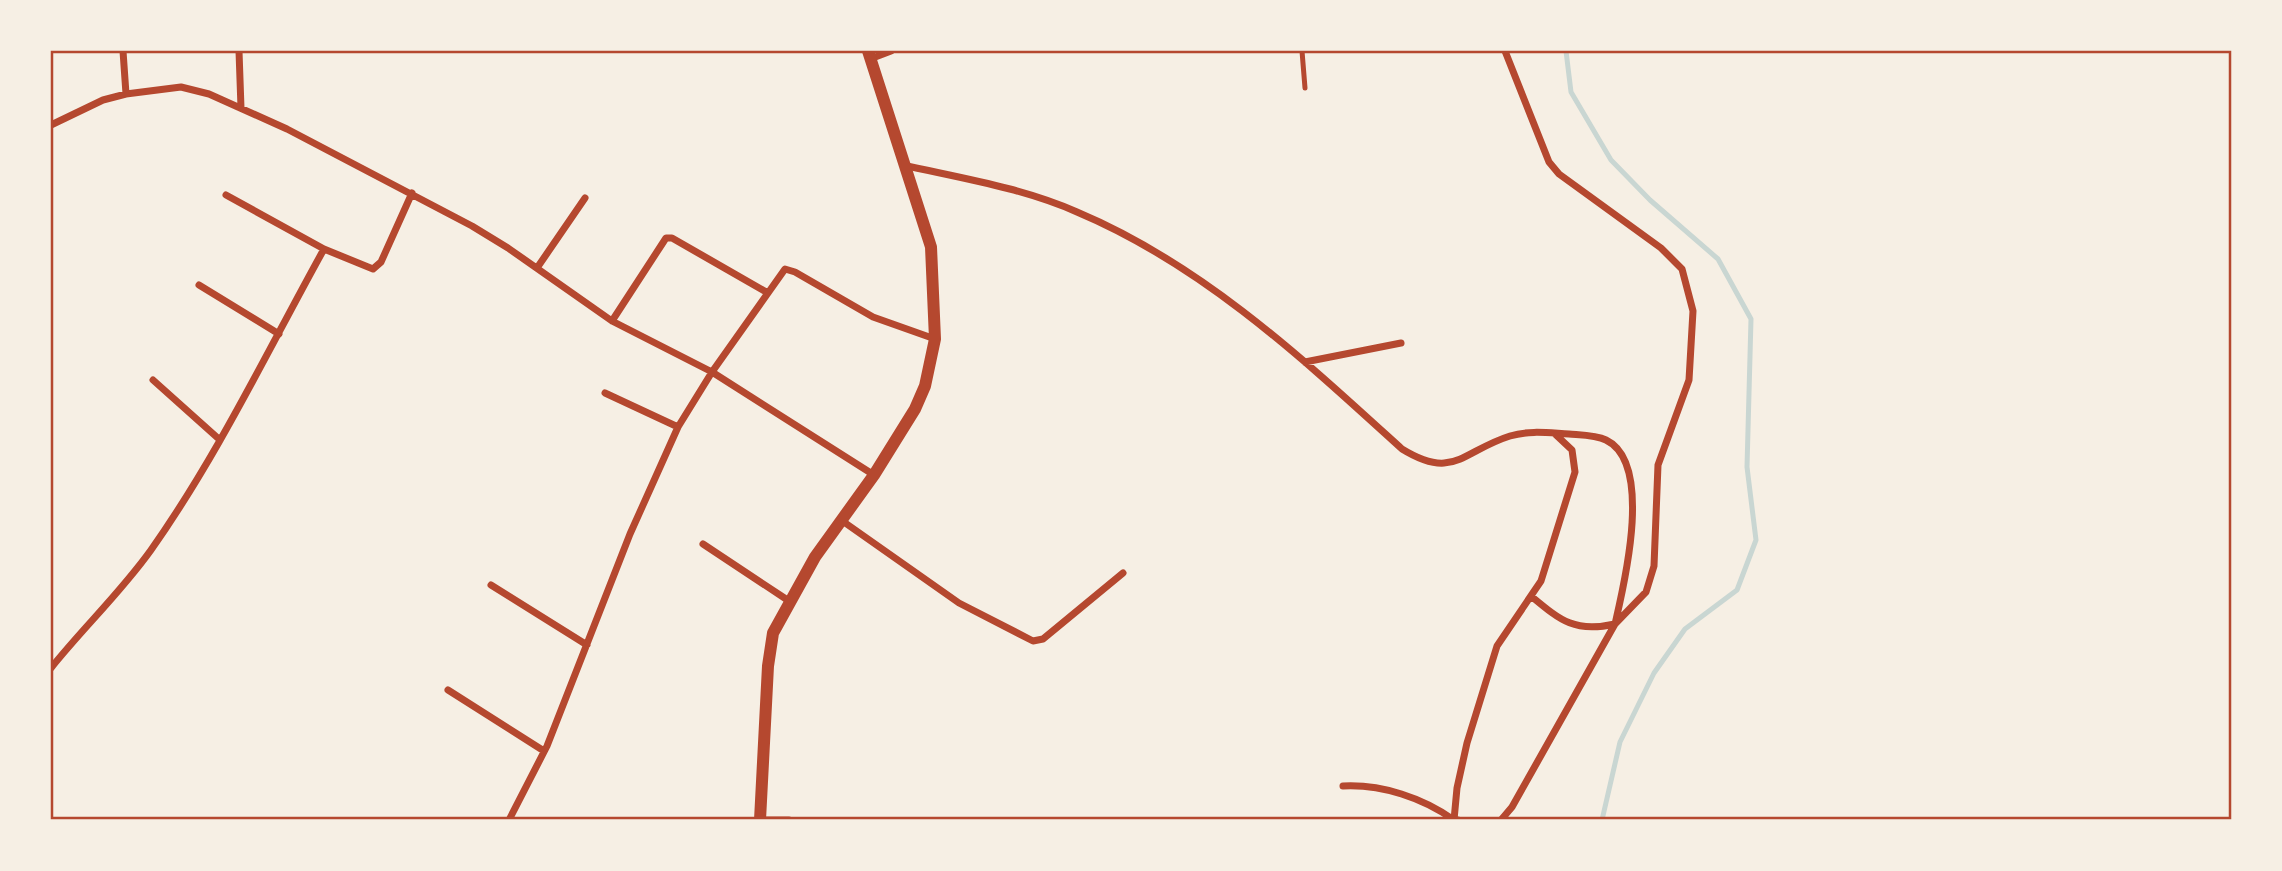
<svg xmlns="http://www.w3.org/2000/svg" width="2282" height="871" font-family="'PT Sans',sans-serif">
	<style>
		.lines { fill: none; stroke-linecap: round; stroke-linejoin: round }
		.stream { stroke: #c9d6d2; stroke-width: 5 }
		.service { stroke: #b5482f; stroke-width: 5 }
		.minor { stroke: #b5482f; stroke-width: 7 }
		.tertiary { stroke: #b5482f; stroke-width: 12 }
		.neatline { fill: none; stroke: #b5482f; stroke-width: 2.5 }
	</style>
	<rect width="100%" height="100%" fill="#f6efe4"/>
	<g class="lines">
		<path class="stream" d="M1566,51l5,41 40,68 39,40 68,59 33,60 -4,148 9,73 -19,50 -52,39 -31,44 -34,69 -18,78"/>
		<path class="service" d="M1302,51l3,37"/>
		<path class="minor" d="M123,51l3,43
			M239,51l2,57
			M870,59l21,-8
			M51,125l52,-25 23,-6 55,-7 28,7 78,35 185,97 36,22 104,73 100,51 162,103
			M903,165c58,13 120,23 174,47 126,53 226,147 325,237 52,32 60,2 108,-13 20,-6 39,-3 59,-2 11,1 27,1 37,6 48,23 18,145 9,184l31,-32 8,-26 4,-101 31,-85 4,-69 -11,-42 -21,-21 -102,-74 -10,-12 -44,-111
			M226,195l98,54
			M537,268l48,-70
			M199,285l80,49
			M612,321l54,-83h6l96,55
			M1305,362l96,-19
			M153,380l67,60
			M605,393l73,34
			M841,520l118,83 74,38 10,-2 80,-66
			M703,544l86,57
			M491,585l96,60
			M1531,596c30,25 44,37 84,28
			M51,668c32,-40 70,-76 100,-118 67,-95 117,-200 173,-301l49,20 8,-7 31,-69
			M448,690l96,61
			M1343,786c39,-2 80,12 111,34
			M509,820l38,-74 83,-212 48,-107 34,-55 73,-103 10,3 78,45 62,22
			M762,820h27
			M1458,820h-4l3,-32 10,-45 30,-97 44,-65 34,-109 -3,-22 -17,-16
			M1501,820l11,-13 103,-183"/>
		<path class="tertiary" d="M760,820l8,-154 5,-33 42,-76 59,-82 41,-66 10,-23 10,-47 -4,-92 -63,-196"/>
	</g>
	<rect width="2282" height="871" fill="none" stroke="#f6efe4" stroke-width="105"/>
	<rect x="52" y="52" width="2178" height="766" class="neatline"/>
</svg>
